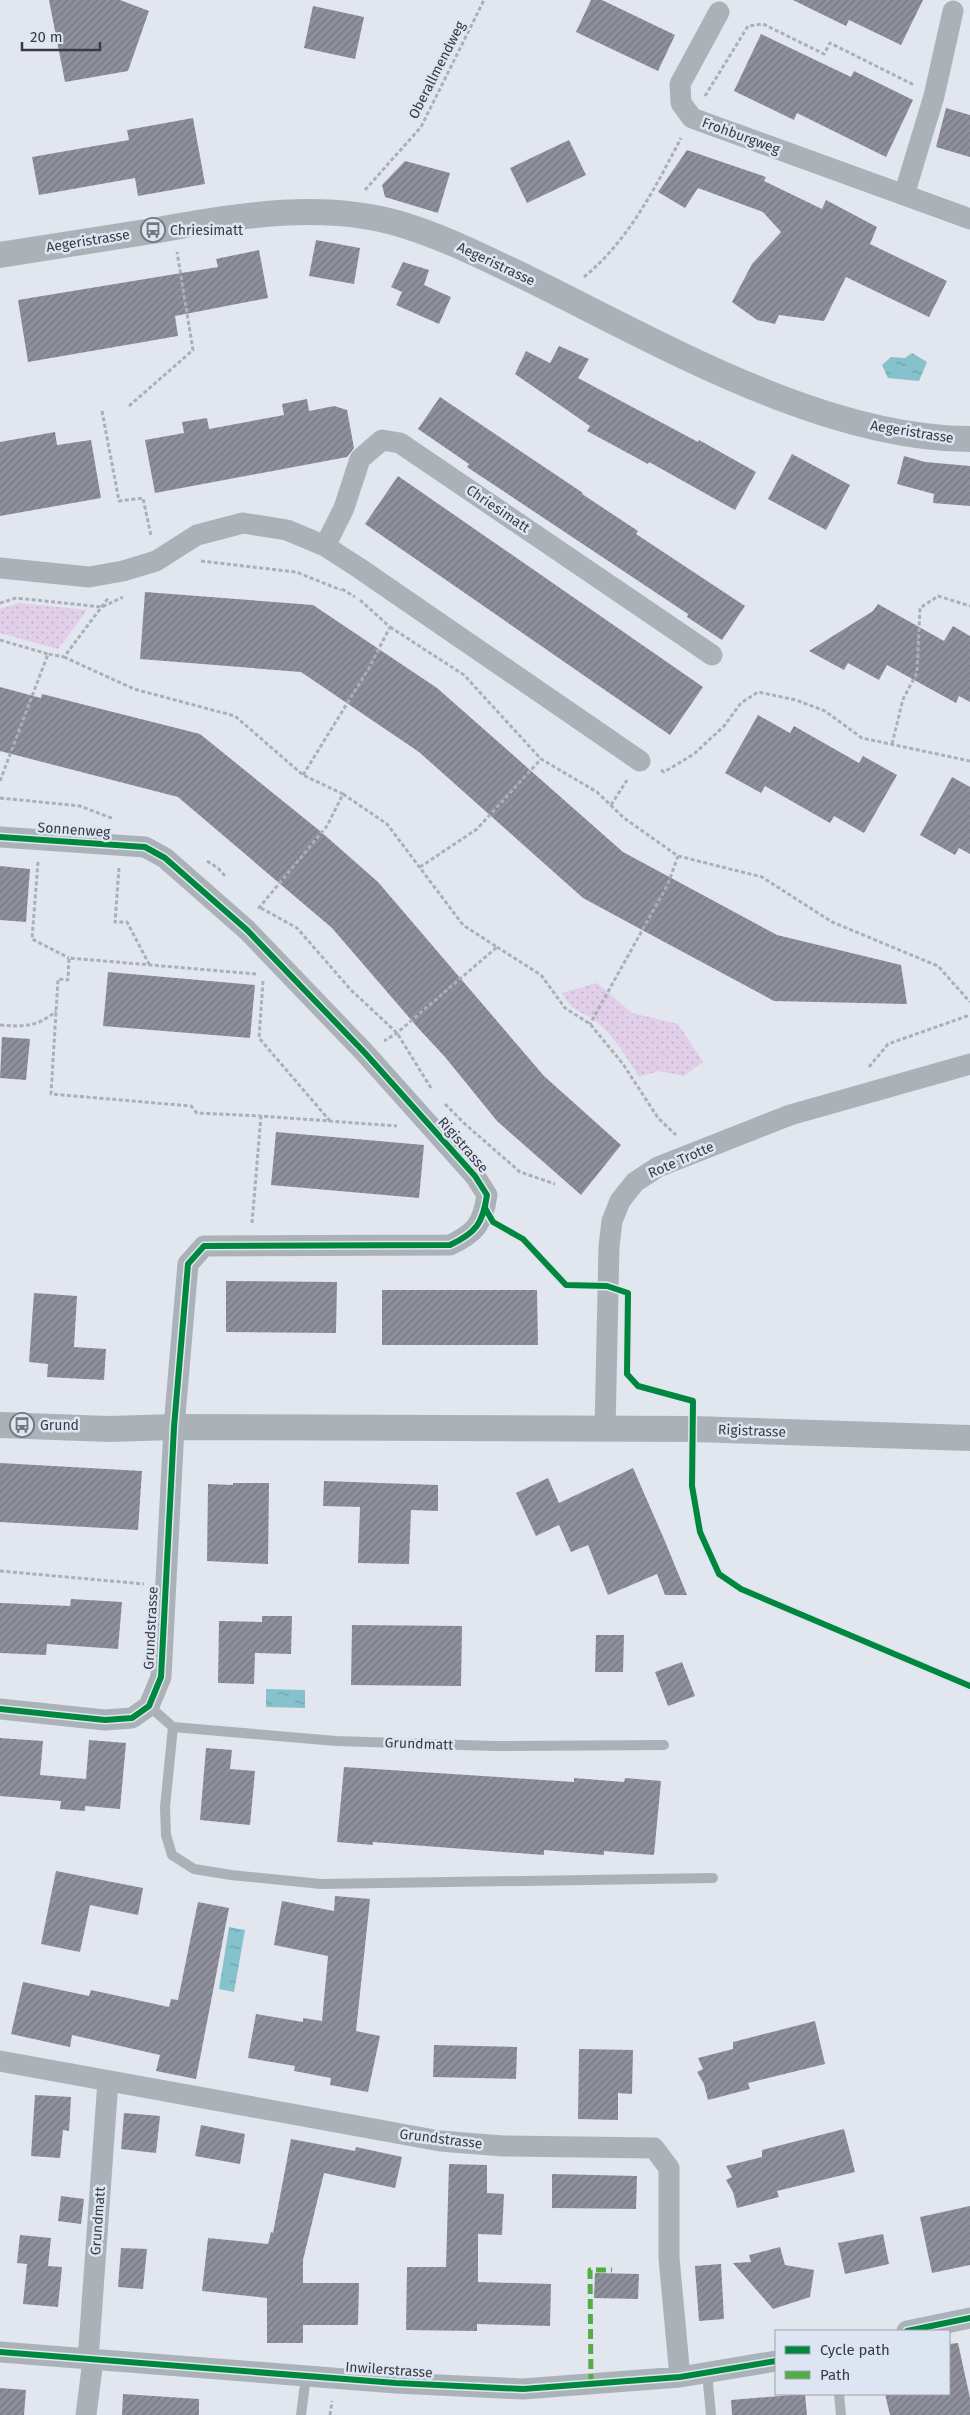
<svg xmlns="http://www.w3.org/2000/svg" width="970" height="2415" font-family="'Fira Sans',sans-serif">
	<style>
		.park { fill: url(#park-dots) }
		.water { fill: url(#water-ripples) }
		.building { fill: url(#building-hatch) }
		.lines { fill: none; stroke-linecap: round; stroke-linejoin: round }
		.path { stroke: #abb0b6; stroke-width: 3; stroke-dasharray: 4 2.5; stroke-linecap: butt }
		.service { stroke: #aab2b8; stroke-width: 10 }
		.minor { stroke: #aab2b8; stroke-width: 21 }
		.tertiary { stroke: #aab2b8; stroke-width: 26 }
		.quiet { stroke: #55ac46; stroke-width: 5; stroke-dasharray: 10 5; stroke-linecap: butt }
		.cycleway-casing { stroke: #dee5f2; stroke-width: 9 }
		.cycleway { stroke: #00873e; stroke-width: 6 }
		.labels { text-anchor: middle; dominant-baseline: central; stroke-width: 5; stroke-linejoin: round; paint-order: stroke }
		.street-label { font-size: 14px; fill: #393b40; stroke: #dee5f2 }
		.poi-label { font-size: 14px; fill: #393b40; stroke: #dee5f2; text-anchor: start }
	</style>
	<defs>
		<pattern id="park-dots" width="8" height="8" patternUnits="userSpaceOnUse" patternTransform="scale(1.25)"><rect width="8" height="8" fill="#e1cee9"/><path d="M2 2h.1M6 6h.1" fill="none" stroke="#c2b2c9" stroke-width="1.8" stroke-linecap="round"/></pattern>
		<pattern id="water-ripples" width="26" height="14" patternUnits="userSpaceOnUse" patternTransform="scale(1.25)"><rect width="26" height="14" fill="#86c2cc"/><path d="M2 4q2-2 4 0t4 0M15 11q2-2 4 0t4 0" fill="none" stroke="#6f9fa7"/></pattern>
		<pattern id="building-hatch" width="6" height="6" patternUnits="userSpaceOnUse" patternTransform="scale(1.25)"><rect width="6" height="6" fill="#90909d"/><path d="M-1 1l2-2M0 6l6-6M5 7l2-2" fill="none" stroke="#777781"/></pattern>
	</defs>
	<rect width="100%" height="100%" fill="#e2e6ee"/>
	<path class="park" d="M19,603l68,7 -29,39 -58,-16v-24z
		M597,983l35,30 46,11 25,38 -19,14 -25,-5 -20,6c-12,-19 -24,-39 -41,-54 -16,-14 -23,-7 -36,-30z"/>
	<path class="water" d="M912,353l15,9 -8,19 -31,-3 -6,-13 9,-8 14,1z
		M266,1689l39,1v18l-39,-1z
		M229,1927l16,3 -11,62 -15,-3z"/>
	<path class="building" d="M49,0h71l29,11 -21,60 -63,11z
		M591,0h11l73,35 -17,36 -82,-39z
		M793,0h130l-22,45 -52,-25 -3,6z
		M313,6l51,11 -9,42 -51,-11z
		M761,34l90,43 3,-6 59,29 -27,57 -89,-44 -3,7 -60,-29z
		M946,108l24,7v42l-34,-10z
		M193,118l12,66 -67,12 -3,-18 -96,17 -7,-38 97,-17 -2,-10z
		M569,140l17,35 -59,28 -17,-35z
		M687,150l79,27 -2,4 58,28 4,-9 51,27 -7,17 77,37 -18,36 -83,-40 -22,44 -45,-6 -4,9 -18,-4 -25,-18 20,-38 29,-32 -18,-20 -65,-24 -13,20 -27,-16z
		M405,161l45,12 -12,40 -53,-16 -3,-12z
		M316,240l44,8 -6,36 -45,-8z
		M259,250l9,48 -93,18 3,20 -150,26 -10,-62 200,-33 -2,-8z
		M403,262l26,8 -5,15 27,12 -12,27 -43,-19 6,-13 -11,-5z
		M559,346l30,13 -11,19 120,64 1,-2 57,32 -21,38 -86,-48 -1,2 -61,-33 3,-5 -75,-52 11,-23 24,12z
		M440,397l143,96 -1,1 56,37 -2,3 109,72 -23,34 -35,-23 1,-3 -221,-147 2,-3 -51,-35z
		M307,399l2,12 25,-5 13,4 7,38 -7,9 -192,36 -10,-53 39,-7 -2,-11 25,-4 2,11 75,-14 -2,-11z
		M55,432l2,13 34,-5 10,58 -101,18v-74z
		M792,454l58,31 -24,45 -58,-31z
		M904,456l21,6 45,4v40l-37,-3 1,-9 -37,-10z
		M398,476l305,211 -33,48 -305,-211z
		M145,592l168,13 124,83 186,164 154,83 124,30 6,39 -133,-3 -117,-63 -74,-40 -164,-146 -118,-80 -161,-13z
		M878,604l66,37 9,-15 17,10v66l-11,-6 -3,7 -69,-38 -8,15 -31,-17 -4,7 -35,-19 64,-40z
		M0,687l41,11 1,-4 158,40 120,97 58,51 166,194 77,69 -40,50 -84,-74 -52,-64 -26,-28 -87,-101 -154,-131 -178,-46z
		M758,715l32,18 4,-7 65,37 4,-7 34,19 -33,58 -30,-17 -4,7 -65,-37 -4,7 -36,-20z
		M952,777l18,10v67l-11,-6 -4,7 -35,-20z
		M0,866l30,3 -4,53 -26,-2z
		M108,972l147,13 -5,53 -147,-12z
		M2,1037l28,2 -4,41 -26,-2z
		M276,1132l148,13 -5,53 -148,-13z
		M226,1281l111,1 -1,51 -110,-1z
		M382,1290h155l1,55h-156z
		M34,1293l43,3 -3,51 32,2 -2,31 -57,-3 1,-13 -19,-2z
		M0,1463l142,8 -4,59 -138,-8z
		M633,1468l31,71 23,56h-22l-8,-21 -49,21 -20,-50 -17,7 -12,-27 -23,11 -20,-43 32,-15 11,25z
		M324,1481l114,4v26l-27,-1 -2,54 -51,-1 2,-56 -37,-1z
		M233,1483h36l-1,81 -61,-3 1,-77 25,1z
		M71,1599l51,3 -4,47 -71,-5 -1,11 -46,-2v-50l70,3z
		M262,1616h30l-1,38 -36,-1 -1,31 -36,-1 1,-62 43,1z
		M352,1625l110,1 -1,60 -110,-1z
		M596,1635h28l-1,37h-28z
		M682,1662l13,34 -27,10 -13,-34z
		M0,1738l43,3 -3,34 46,4 3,-39 37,3 -6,66 -35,-3v5l-25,-2 1,-8 -61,-5z
		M206,1748l26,2 -2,19 25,2 -5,54 -50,-5z
		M344,1767l230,15v-4l50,4 1,-4 36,3 -7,74 -50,-4v4l-60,-5v5l-171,-13v3l-36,-3z
		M56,1871l87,17 -5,27 -48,-10 -10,47 -39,-8z
		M335,1896l35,3 -14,132 24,5 -12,56 -38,-7 1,-7 -37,-7 1,-5 -47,-8 8,-44 47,8v-4l19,3 6,-65 -54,-11 8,-44 52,10z
		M198,1902l31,6 -33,171 -40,-8 4,-16 -88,-20 -2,12 -59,-13 12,-52 66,14 2,-6 78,17 2,-8 7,1z
		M815,2021l10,43 -77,19 2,6 -42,11 -4,-16 -7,-12 6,-3 -5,-11 35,-9v-7z
		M434,2045l83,2 -1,32 -83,-2z
		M579,2049l54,1 -1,44 -14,-1v27l-40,-1z
		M35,2095l36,2 -2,34 -6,-1 -3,28 -29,-2z
		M124,2113l36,3 -4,37 -35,-4z
		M201,2125l44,9 -5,30 -45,-8z
		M844,2129l11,43 -78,19 2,6 -42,11 -4,-16 -7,-12 6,-3 -6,-11 36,-9v-7z
		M291,2139l64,12 1,-4 46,10 -7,31 -71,-15 -21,87v23h56l-1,42h-55v18h-36v-45l-65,-7 6,-53 60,6 3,-12 2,1z
		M449,2164l38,1v28l17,1 -2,41 -24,-1v48l73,2 -1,42 -73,-2v7l-71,-1 1,-63h39z
		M552,2174l85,2 -1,33 -84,-1z
		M61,2196l23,3 -3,25 -23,-3z
		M970,2206v59l-38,8 -12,-56z
		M883,2234l6,30 -44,10 -7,-31z
		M20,2235l31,3 -3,28 14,1 -4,40 -35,-3 4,-40 -10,-1z
		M780,2247l5,18 29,5 -4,27 -37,12 -40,-46 18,-1 -2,-7z
		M121,2248l26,1 -4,40 -25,-2z
		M721,2264l3,55 -25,2 -4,-55z
		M595,2273l44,1 -1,25 -44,-1z
		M958,2343l12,55v17h-80l-5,-21h64v-50z
		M0,2388l26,2 -2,25h-24z
		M123,2394l76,5v16h-77z
		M805,2394l2,21h-75l-1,-15z"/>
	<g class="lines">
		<path class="path" d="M705,96l43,-70 15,-2 61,30 6,-11 84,42
			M365,190l56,-63 63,-127
			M584,277c45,-37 71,-89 97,-139
			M129,406l64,-56 -16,-98
			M102,411l17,90 24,-3 8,38
			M201,561l95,11 45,18
			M342,589l13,8
			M0,603l16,-5 86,9 21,-10
			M390,627l74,48 77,84 56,33 27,26 54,38 -10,28 -78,140
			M0,640l48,14
			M64,657l70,32 101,27 68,59 40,19 -16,32 -69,83
			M892,744l11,-45 14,-26 3,-65 18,-12 32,10
			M661,770l3,2 30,-18 30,-28 17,-23 17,-11 38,8 29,11 37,27 108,23
			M303,775l66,-107 21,-41 -30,-27
			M0,781l48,-127 16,3 45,-60
			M343,794l44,30 76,101 34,22 -100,86 -13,8
			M0,798l80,8 34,13
			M611,805l16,-25
			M678,856l84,21 70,45 106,44 32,36
			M207,861l11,7 7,8
			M38,862l-6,77 37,19
			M420,867l57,-38 64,-70
			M119,868l-4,54h12l22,42
			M261,908l36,20 54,62 46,43 34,55
			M497,947l44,28 24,33 25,16 33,40 35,54 18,17
			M256,974l-187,-16 -1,22 -10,-1 -7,115 140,12 6,7 64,3
			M263,981l-4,57 71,83
			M0,1025c23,2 38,2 56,-14
			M869,1067l19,-23 82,-29
			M445,1104l20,20 55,48 35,12
			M252,1223l9,-107 136,10
			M0,1571l144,13
			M330,2415l2,-14"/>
		<path class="service" d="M149,1706l24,21 -8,80 1,28 6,20 22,14 37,6 90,9 392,-6
			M173,1727l163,14 158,5 170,-1
			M707,2373l4,42
			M839,2394l2,21
			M301,2415l5,-39"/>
		<path class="minor" d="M719,12l-39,72 1,19 11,15 278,101
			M904,195l30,-99 19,-85
			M325,546l19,-38 16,-49 22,-19 18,3 312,212
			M0,568l89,9 34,-6 33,-10 41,-26 46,-12 44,7 38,16 34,22 281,193
			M0,837l145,10 20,11 82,72 118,123 110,123 12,19c-4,28 -11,38 -37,50l-246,1 -16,18 -14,163 -13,250 -12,29 -17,12 -27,2 -105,-11
			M605,1430l4,-184 3,-25 8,-20 15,-19 23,-15 132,-52 180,-51
			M0,2061l440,80 63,5 151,2 15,20v90l11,119
			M907,2331l63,-13
			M0,2352l396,31 127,6 157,-12 96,-16
			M88,2360l20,-279
			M86,2415l7,-55"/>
		<path class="tertiary" d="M0,255c51,-8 101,-16 152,-24 81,-14 167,-31 248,-7 44,13 85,34 127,54 131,64 295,161 443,161
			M0,1425l109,4 65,-2 519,2 277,9"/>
		<path class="quiet" d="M591,2384l-1,-114h22"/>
		<defs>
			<path id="cycleway" d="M0,837l145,10 20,11 82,72 118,123 110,123 12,19c-4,28 -11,38 -37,50l-246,1 -16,18 -14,163 -13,250 -12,29 -17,12 -27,2 -105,-11
				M485,1208l8,14 30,17 43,46 41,1 21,7 -1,81 11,12 55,15 -1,85 8,46 19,42 22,15 229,97
				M907,2331l63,-13
				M0,2352l396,31 127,6 157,-12 96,-16"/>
		</defs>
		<use href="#cycleway" class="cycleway-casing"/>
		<use href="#cycleway" class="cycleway"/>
	</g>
	<defs>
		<symbol id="bus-ring" viewBox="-11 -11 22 22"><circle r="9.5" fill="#dee5f2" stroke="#74777d" stroke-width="1.5"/><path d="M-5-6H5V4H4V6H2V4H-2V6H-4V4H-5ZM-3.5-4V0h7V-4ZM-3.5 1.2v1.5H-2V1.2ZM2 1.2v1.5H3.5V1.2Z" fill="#74777d"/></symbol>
	</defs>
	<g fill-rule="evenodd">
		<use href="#bus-ring" x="139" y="216" width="28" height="28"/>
		<use href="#bus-ring" x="8" y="1411" width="28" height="28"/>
	</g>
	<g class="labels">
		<g class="street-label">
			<text transform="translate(437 70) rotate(-63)">Oberallmendweg</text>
			<text transform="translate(741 136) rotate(20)">Frohburgweg</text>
			<text transform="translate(88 241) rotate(-9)">Aegeristrasse</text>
			<text transform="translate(496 264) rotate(25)">Aegeristrasse</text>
			<text transform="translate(912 432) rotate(9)">Aegeristrasse</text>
			<text transform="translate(498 509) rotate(34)">Chriesimatt</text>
			<text transform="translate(74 830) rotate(4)">Sonnenweg</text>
			<text transform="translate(463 1145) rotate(49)">Rigistrasse</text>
			<text transform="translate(681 1160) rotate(-24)">Rote Trotte</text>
			<text transform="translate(752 1431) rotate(2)">Rigistrasse</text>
			<text transform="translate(151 1628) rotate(-87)">Grundstrasse</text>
			<text transform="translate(419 1744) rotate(2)">Grundmatt</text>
			<text transform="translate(441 2139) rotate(7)">Grundstrasse</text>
			<text transform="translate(98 2221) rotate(-86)">Grundmatt</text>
			<text transform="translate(389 2370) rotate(4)">Inwilerstrasse</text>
		</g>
		<g class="poi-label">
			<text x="170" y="230">Chriesimatt</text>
			<text x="40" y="1425">Grund</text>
		</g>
	</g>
	<rect x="775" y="2330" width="175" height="65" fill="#dee5f2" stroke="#9ca1ab"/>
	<rect x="785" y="2346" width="25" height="8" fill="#00873e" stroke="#9ca1ab"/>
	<text x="820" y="2355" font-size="15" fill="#393b40">Cycle path</text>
	<rect x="785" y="2371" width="25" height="8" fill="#55ac46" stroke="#9ca1ab"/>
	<text x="820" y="2380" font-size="15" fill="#393b40">Path</text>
	<path d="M22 42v8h78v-8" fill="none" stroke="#393b40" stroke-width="2.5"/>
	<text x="30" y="42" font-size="15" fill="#393b40" stroke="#dee5f2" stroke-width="4" paint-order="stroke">20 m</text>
</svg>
